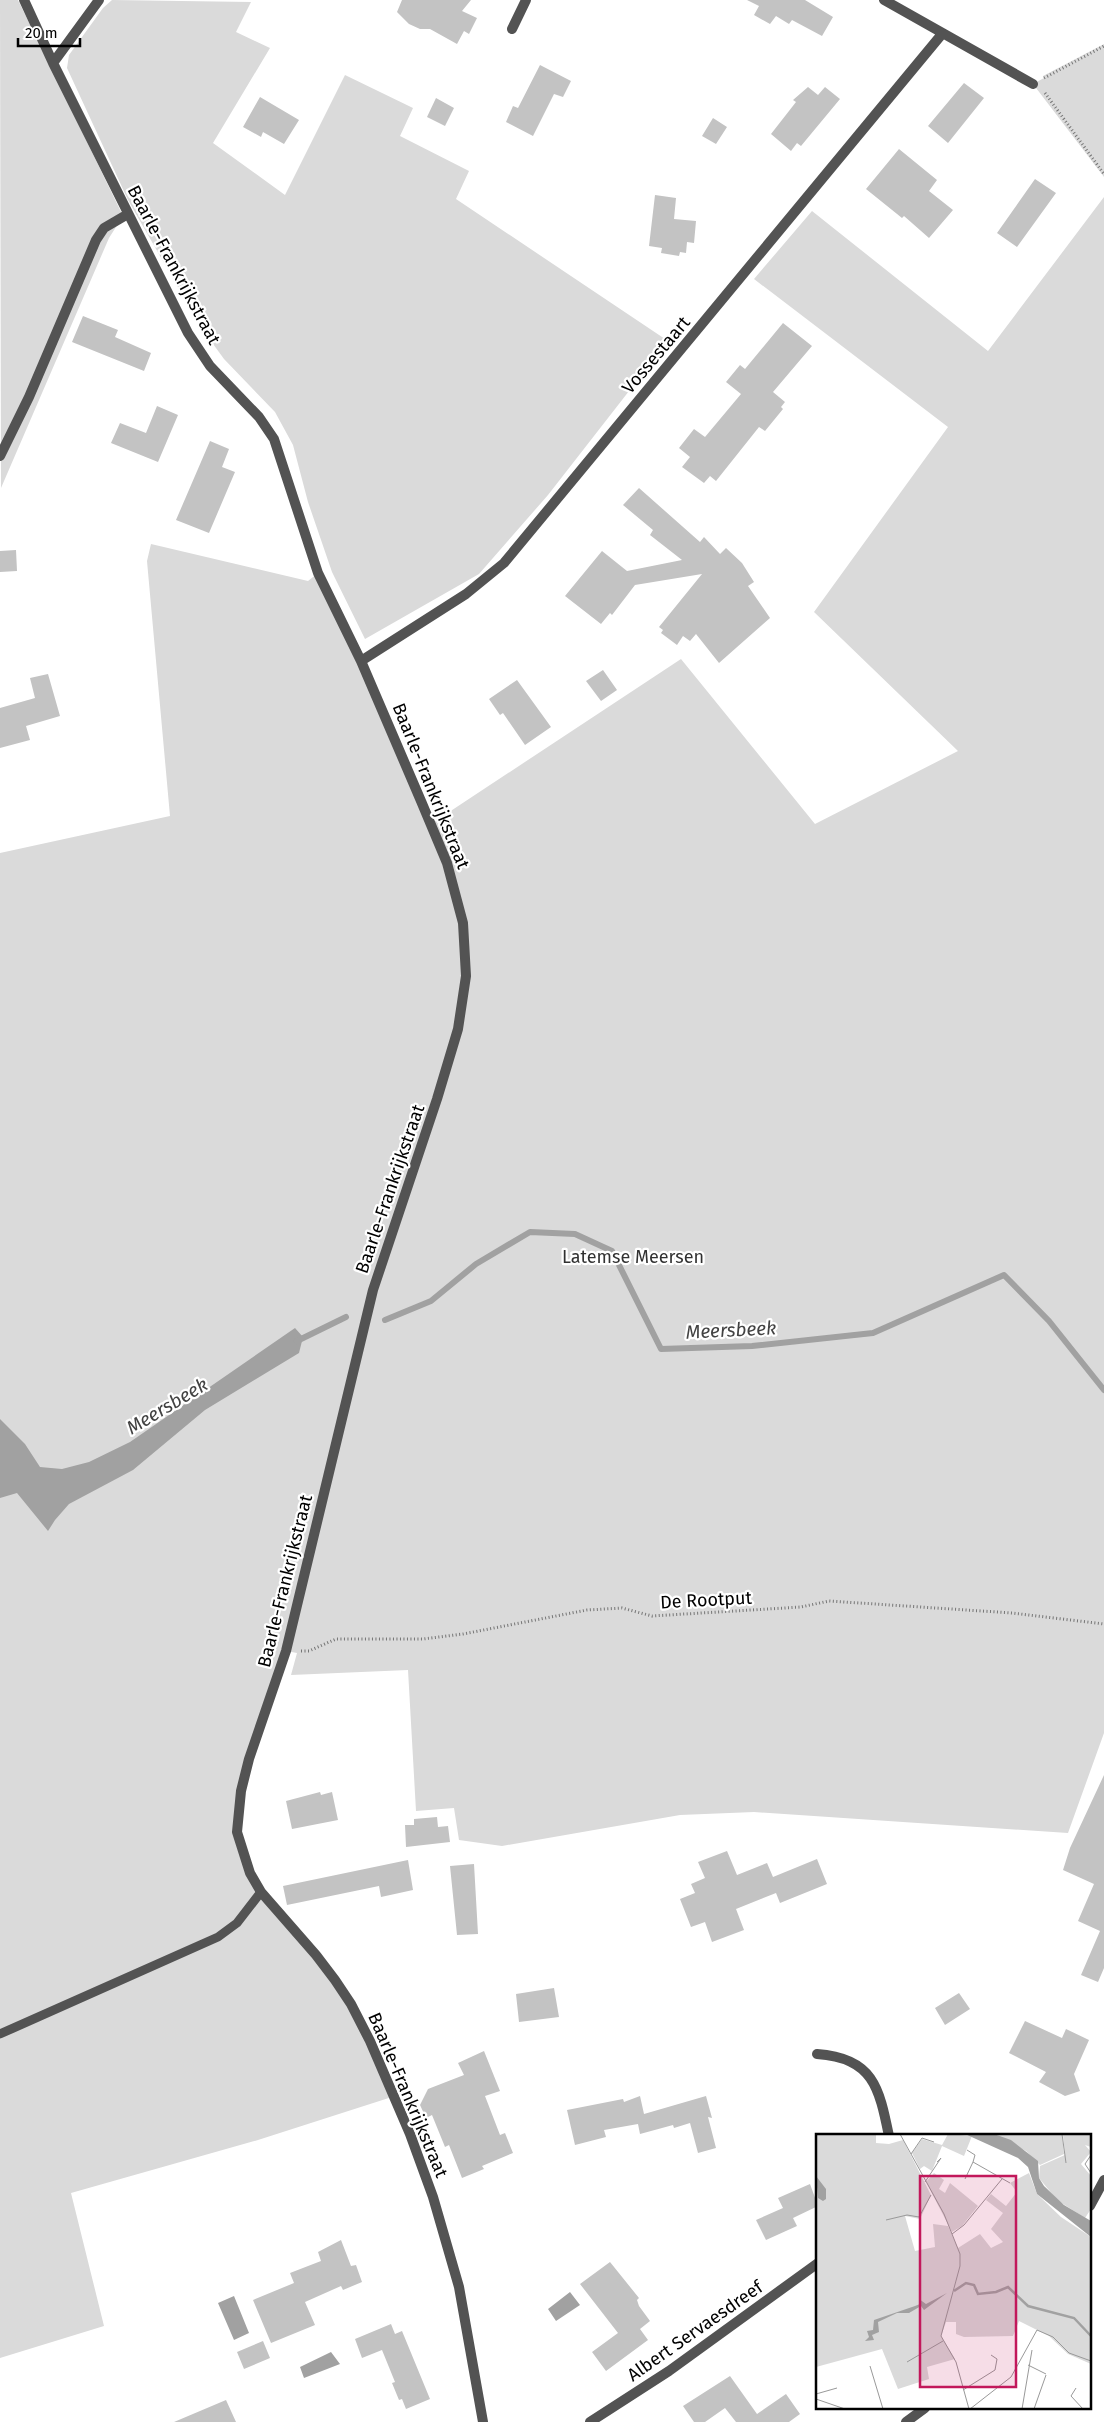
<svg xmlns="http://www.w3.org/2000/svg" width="1104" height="2422" font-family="'Fira Sans',sans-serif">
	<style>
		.green { fill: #dadada }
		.water { fill: #a1a1a1 }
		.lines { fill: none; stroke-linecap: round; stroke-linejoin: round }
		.stream { stroke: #a1a1a1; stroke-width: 6 }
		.building { fill: #c3c3c3 }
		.path { stroke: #757575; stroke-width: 3; stroke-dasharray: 1 2.5; stroke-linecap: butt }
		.lane { stroke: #535353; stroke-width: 9 }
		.street { stroke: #535353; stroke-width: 10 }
		.labels { text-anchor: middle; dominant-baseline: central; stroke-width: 4.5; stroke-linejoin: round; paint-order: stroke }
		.street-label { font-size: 18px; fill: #000; stroke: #fff }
		.park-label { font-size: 18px; fill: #313131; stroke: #fff }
		.water-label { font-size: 19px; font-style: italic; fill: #424242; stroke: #fff }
		.inset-river { fill: none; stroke: #a1a1a1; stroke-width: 2.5 }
		.inset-road { fill: none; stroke: #999; stroke-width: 1 }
		.view { fill: #c2185b; fill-opacity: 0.15; stroke: #c2185b; stroke-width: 2.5 }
		.inset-edge { fill: none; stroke: #000; stroke-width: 2.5 }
	</style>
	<rect width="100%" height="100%" fill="#fff"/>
	<path class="green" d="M0,0h18l105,216 -14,22 -108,250z
		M112,0l139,2 -15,30 34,16 -57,95 72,52 60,-120 68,33 -13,28 69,35 -13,28 212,142 -120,154 -69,79 -114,65 -33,-67 -24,-70 -15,-57 -18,-33 -51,-53 -24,-33 -72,-126 -61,-132 2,-13 34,-47z
		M1104,44v133l-71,-93 11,-6 -1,-2z
		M1104,197v1536l-36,100 -314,-21 -74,3 -178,31 -43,-6 -5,-32 -38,3 -8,-141 -117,5 6,-22 -11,-2 -37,108 -11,55 12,59 85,107 60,116 -137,44 -187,53 33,133 -104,32v-1505l170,-37 -23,-255 4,-17 157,37 10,-8 113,251 250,-165 134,165 143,-73 -144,-139 134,-185 -194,-148 58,-68 176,140z"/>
	<path class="water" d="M295,1328l8,9 -4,16 -94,57 -72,60 -64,34 -14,16 -7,11 -31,-38 -17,5v-79l25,25 15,23 22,2 27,-7 41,-20z
		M570,2292l10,13 -24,16 -8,-12z
		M234,2296l15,37 -15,7 -16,-37z
		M331,2352l9,12 -36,14 -4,-11z"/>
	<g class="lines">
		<path class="stream" d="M385,1320l46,-19 45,-37 54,-32 45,2 37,17 49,98 91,-3 121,-13 131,-58 45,46 55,69
			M297,1341l49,-24"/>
	</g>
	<path class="building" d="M402,0h69l-9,11 15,7 -8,16 -5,-3 -7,13 -27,-15h-10l-11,-5 -12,-12z
		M747,0h58l28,17 -11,19 -30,-16 -3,4 -13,-8 -6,8 -16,-9 5,-9z
		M540,65l31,16 -8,16 -9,-3 -21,42 -27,-14 7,-16 5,2z
		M964,83l20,15 -36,45 -20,-17z
		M808,87l10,8 7,-8 15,12 -39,47 -4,-3 -6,8 -20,-17 25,-32 -3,-2z
		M260,97l39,23 -15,24 -21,-12 -2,5 -18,-10z
		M436,98l18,10 -9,18 -18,-9z
		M713,118l14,9 -11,17 -14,-8z
		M899,149l38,31 -8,11 24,19 -24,28 -25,-22 -2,2 -36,-29z
		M1035,179l21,14 -39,54 -20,-14z
		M655,195l21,3 -2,21 22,2 -2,22 -7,-1 -1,11 -6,-1 -1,4 -18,-3 1,-5 -13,-2z
		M83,316l35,14 -3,7 36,16 -7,18 -72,-29z
		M783,323l29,23 -39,46 12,10 -4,5 2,2 -18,22 -6,-4 -43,54 -6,-5 -6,7 -22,-16 8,-10 -11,-9 15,-19 11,8 36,-43 -15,-12 14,-17 5,4z
		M157,406l21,9 -20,47 -47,-19 9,-20 26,10z
		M210,441l19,8 -7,18 13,5 -26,61 -33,-13z
		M639,488l61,54 4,-5 16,17 6,-6 16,15 12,19 -6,4 22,32 -51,45 -23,-29 -6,7 -7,-5 -6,9 -16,-12 2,-3 -4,-3 43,-53 -67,11 -23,30 -2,-2 -9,11 -36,-28 37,-45 25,20 55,-11 -32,-25 3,-5 -30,-25z
		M16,550l1,21 -17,1v-21z
		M603,670l14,20 -16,11 -15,-20z
		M48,674l12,42 -34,10 4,14 -30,8v-40l35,-10 -5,-20z
		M517,680l34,47 -26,18 -22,-32 -3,2 -11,-16z
		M1104,1775v193l-6,14 -17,-7 19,-44 -22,-10 16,-37 -31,-14 7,-22z
		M320,1792l1,3 11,-3 6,28 -46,9 -6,-28z
		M437,1817l1,10 10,-1 2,16 -44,5 -1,-22h9v-6z
		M727,1851l10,24 30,-12 6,14 44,-18 10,25 -47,19 -4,-10 -40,16 8,21 -32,12 -7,-20 -14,5 -11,-28 15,-6 -4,-9 14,-6 -7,-16z
		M408,1860l5,30 -32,7 -2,-11 -92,19 -4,-19z
		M474,1864l4,70 -21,1 -7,-69z
		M554,1988l5,29 -40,5 -3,-28z
		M959,1993l11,16 -25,16 -10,-17z
		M1025,2021l37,17 4,-9 23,11 -15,34 6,17 -15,5 -26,-14 7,-10 -37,-19z
		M484,2051l16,40 -15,5 15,39 5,-2 8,20 -31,13 2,3 -22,9 -13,-33 -4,2 -13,-32 -6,3 -6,-13 8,-16 36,-14 -6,-12z
		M640,2096l4,18 62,-18 6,22 -4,-1 8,31 -18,5 -8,-30 -16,5 -1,-3 -33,9 -2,-10 -34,6 2,7 -31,8 -8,-35 56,-11 1,3z
		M810,2184l8,22 -25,12 4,8 -31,14 -10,-20 27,-12 -5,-10z
		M341,2240l10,26 5,-1 6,17 -19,8 -2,-4 -36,16 10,23 -44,18 -18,-43 41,-17 -4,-10 31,-12 -3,-9z
		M610,2262l29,36 -2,2 2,6 11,15 -10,8 8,11 -42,31 -14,-19 26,-19 -38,-49z
		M391,2324l4,10 7,-3 28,68 -24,10 -4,-10 -3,1 -7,-17 3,-1 -13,-32 -20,8 -7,-19z
		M263,2341l7,17 -26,11 -7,-17z
		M730,2376l27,38 29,-20 14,20 -11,8h-53l-11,-14 -20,14h-11l-11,-16z
		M226,2400l10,22h-62z"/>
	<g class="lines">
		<path class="path" d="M1044,78l60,-32
			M1045,93l59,81
			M301,1651h8l27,-12h87l40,-5 124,-24 35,-2 30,8 149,-9 28,-6 183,12 92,11"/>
		<path class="lane" d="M0,2034l218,-97 19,-14 24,-31"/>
		<path class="street" d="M24,0l29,63 135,270 22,33 49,51 15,22 44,134 43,88 60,140 26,62 16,60 3,53 -8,53 -21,70 -64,191 -87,361 -37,108 -8,32 -4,41 13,41 11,19 55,63 19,25 16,24 19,37 40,93 23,63 26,90 24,135
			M884,0l149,84
			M512,29l14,-29
			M53,63l46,-63
			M0,456l29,-59 67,-157 8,-12 24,-14
			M361,661l105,-67 38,-31 438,-529
			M817,2054c56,4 62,33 72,82
			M1090,2206l14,-26
			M590,2422l79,-51 149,-108
			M906,2422l19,-14"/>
	</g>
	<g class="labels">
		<g class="street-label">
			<text transform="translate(174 265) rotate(62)">Baarle-Frankrijkstraat</text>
			<text transform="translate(656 355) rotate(-50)">Vossestaart</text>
			<text transform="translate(431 786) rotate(68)">Baarle-Frankrijkstraat</text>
			<text transform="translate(390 1189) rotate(-71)">Baarle-Frankrijkstraat</text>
			<text transform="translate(285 1581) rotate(-76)">Baarle-Frankrijkstraat</text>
			<text transform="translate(706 1600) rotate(-3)">De Rootput</text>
			<text transform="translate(408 2095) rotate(67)">Baarle-Frankrijkstraat</text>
			<text transform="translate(695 2331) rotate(-35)">Albert Servaesdreef</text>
		</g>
		<g class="park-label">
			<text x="633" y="1257">Latemse Meersen</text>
		</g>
		<g class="water-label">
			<text transform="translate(731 1330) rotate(-3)">Meersbeek</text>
			<text transform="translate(167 1406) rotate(-31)">Meersbeek</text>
		</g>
	</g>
	<g transform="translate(816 2134)">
		<rect width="275" height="275" fill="#fff"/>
		<path d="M0,0h60v9l13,1 14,-4 28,55 -11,24 -15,-3 10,35 20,-4 -2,-23 15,2 10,22 22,-14 11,14 12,-6 -12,-13 12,-16 -17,-13 5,-6 15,12 11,-14 -7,-9 19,-10 8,21 24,23 30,20v127l-23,-10 -19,-18 -30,-15 -6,15 -49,1 -8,-3v-12h-10l-5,14 14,23 -28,8 2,12 -31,10 -16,-40 -66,18zM132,0l24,2 -8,20 -22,-10 -10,25 -8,-5 -4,3 -8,-16 10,-14 20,6zM178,0h68l2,20 -24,11 -14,-14zM247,0h28v13l-6,-2 6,7 -10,12 10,12v33l-6,9 -28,-18 -18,-22 1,-12 25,-11zM118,39l10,7 -5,9 6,4 5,-10 28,23 -16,20 -10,6 -26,-50z" fill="#dadada"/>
		<path d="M149,0h29l17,6 27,21 1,17 5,8 20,19 27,16v16l-54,-43 -9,-27 -10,-9zM0,42l10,13v10l-3,2 -5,-3zM131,159l-23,17 -3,-4 -12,7h-12l-19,9 1,10 -7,3 2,5 -9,1 4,-4 -2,-6 6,-1 1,-10 41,-14 5,-2 -1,-5 7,5z" fill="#a1a1a1"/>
		<path class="inset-river" d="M138,157l12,-8 8,2 4,9 18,-2 12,-5 20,19 46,12 17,18"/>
		<path class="inset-road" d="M84,0l44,80 16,40v12l-19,70 15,26 13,47M246,0l4,29M151,16l8,5 -2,7 37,21M95,20l11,-16 12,4M275,21l-6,9 6,9M149,45l8,-17M109,48l16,-24 -4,4M70,86l21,-5 12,2 12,-22M136,100l12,-9 38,-46M91,228l36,-21M212,231l18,9M54,232l13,43M260,254l-5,8 12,13M147,256l32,-20 2,-11 -6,-4M0,260l21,-6M0,265l29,10M154,275l41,-32 26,-47 16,7 16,16 22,8M206,275l10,-59M218,275l12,-34"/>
		<path class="view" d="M104,42h96v211h-96z"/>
		<rect width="275" height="275" class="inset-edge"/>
	</g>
	<path d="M18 38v8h62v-8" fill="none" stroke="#000000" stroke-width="2.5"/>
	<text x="25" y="38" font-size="15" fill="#000000" stroke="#ffffff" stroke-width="4" paint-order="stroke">20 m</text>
</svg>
